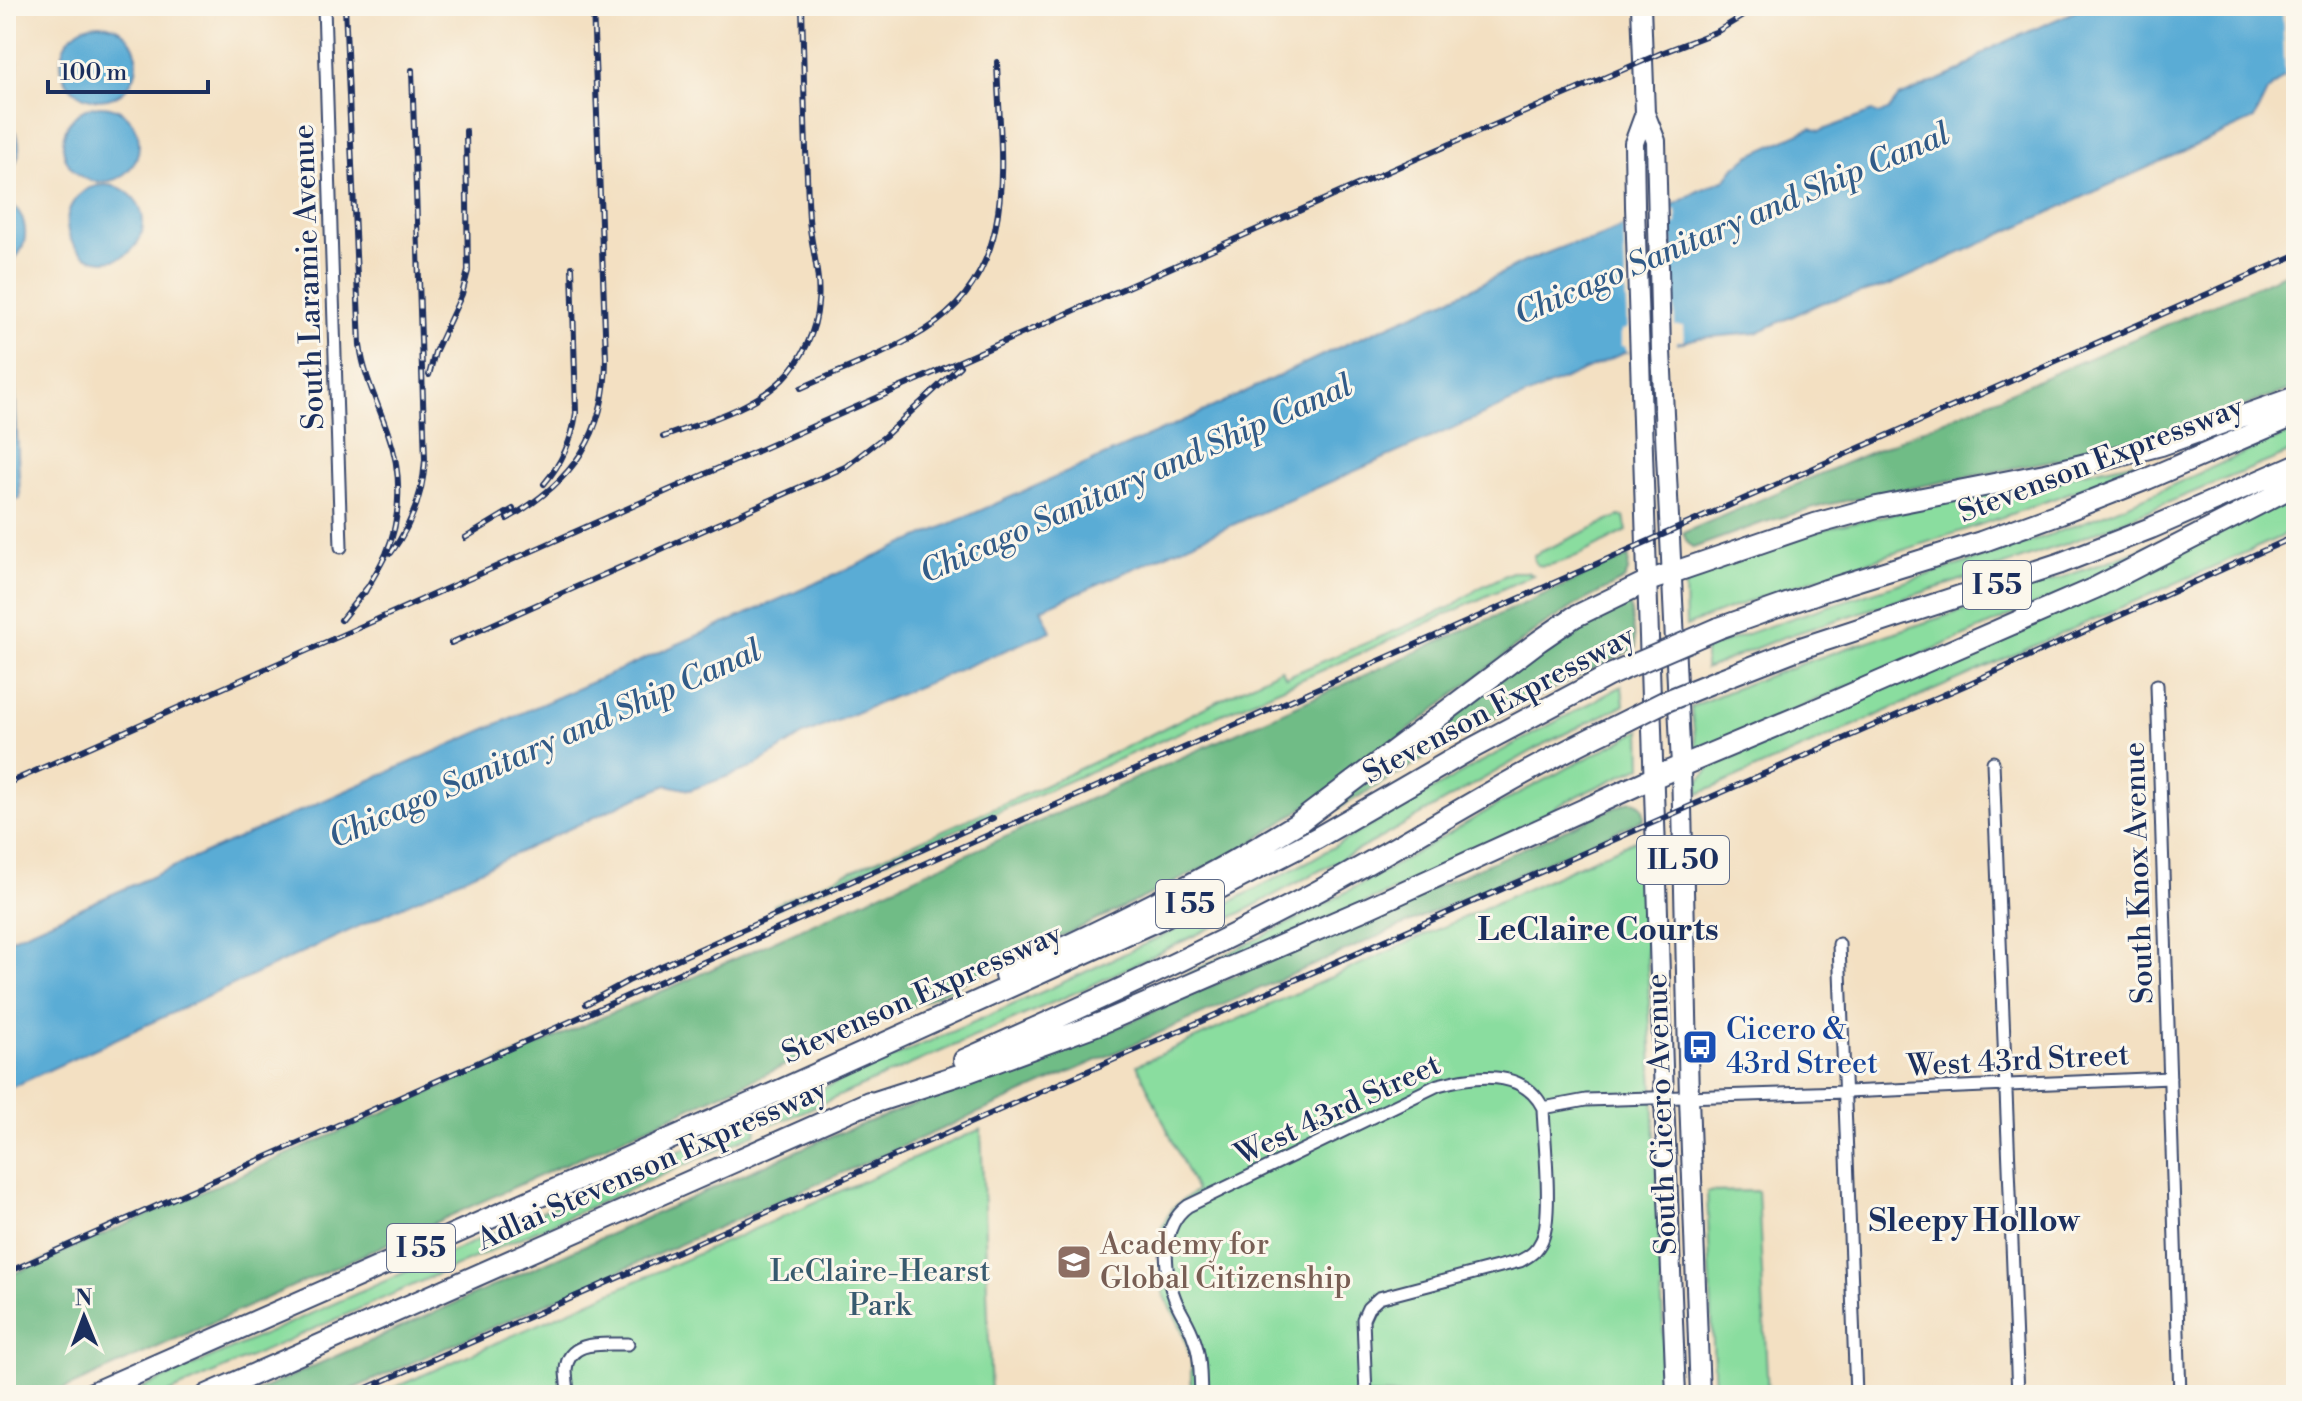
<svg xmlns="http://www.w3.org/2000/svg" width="2302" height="1401" font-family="'Libre Bodoni',serif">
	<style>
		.green { fill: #8add9f; stroke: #52867e; stroke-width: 2 }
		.forest { fill: #6fbc86; stroke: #457672; stroke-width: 2 }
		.water { fill: #5aacd5; stroke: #3a6e9a; stroke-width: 2 }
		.pier { fill: #f3e0c2 }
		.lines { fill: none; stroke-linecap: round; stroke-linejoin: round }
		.minor-casing { stroke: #3b4a6d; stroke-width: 15 }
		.primary-casing { stroke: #3b4a6d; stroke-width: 22 }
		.motorway-casing { stroke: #3b4a6d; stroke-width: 24 }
		.minor { stroke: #fff; stroke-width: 11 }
		.primary { stroke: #fff; stroke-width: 18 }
		.motorway { stroke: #fff; stroke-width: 20 }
		.rail-casing { stroke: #1b2f5e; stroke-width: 6 }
		.rail { stroke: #fbf7ec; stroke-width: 3; stroke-dasharray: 9; stroke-linecap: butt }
		.motorway-bridge-casing { stroke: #3b4a6d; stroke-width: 24; stroke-linecap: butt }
		.motorway-bridge { stroke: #fff; stroke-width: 20 }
		.labels { text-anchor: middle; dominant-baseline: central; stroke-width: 6; stroke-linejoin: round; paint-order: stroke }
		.shield { fill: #fbf7ec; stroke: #5e6b89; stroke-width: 2 }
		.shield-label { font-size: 28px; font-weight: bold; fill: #1b2f5e }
		.street-label { font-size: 30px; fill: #1b2f5e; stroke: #fbf7ec }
		.transit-label { font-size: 30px; fill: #164399; stroke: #fbf7ec; text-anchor: start }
		.education-label { font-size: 30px; fill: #785e54; stroke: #fbf7ec; text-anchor: start }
		.park-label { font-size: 30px; fill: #375a6e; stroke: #fbf7ec }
		.water-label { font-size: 32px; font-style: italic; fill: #315b88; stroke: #fbf7ec }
		.neighbourhood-label { font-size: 32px; font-weight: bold; fill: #1b2f5e; stroke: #fbf7ec }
	</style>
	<rect width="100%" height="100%" fill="#fbf7ec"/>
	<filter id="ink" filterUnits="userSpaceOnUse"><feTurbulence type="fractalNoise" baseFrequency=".0125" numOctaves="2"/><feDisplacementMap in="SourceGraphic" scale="16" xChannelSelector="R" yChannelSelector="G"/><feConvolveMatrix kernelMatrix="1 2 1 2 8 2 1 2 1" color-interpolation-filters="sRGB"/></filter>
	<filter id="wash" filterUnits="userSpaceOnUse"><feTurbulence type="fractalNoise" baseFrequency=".006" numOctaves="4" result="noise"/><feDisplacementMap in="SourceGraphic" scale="32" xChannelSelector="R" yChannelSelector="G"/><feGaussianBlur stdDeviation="1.8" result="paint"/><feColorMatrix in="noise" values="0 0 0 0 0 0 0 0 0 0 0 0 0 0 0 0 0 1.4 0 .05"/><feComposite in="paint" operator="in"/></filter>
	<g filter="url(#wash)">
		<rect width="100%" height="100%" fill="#f3e0c2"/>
		<path class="green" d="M2296,430v20l-217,89 -121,42 -177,57 -76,31v-19c110,-44 227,-74 339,-113 87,-31 168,-70 252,-107z
			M2133,462l2,5c-66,27 -133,51 -201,73 -83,28 -167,52 -248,86l-1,-39 5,-5 94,-40 52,-16z
			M2296,495v35l-597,264v-13l11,-13z
			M1619,516l5,1 3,14c-23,10 -66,38 -90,34l-3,-5v-5z
			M2173,536l1,2 -106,53 -371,161 -6,-45c157,-68 324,-106 482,-171z
			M1512,572h15l6,3 -194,88 -564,246 -1,-4 265,-117 99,-47 143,-72 5,8 163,-69 30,-20z
			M1622,686l2,19 -78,38 -171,98 -146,78 -143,69 -309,135 -6,1 -5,-6 3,-6 282,-124 139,-65 117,-61 172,-99z
			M1641,730l1,36 -71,33 -63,35 -106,53 -267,113 166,-83 89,-49 114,-67z
			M1642,837l24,558h-475v-36l-10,-32 -17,-32 -3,-66 11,-21 24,-17 -59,-126z
			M751,1122l6,6 -2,6 -591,261h-37l575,-254z
			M981,1129l10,266h-611v-1z
			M1758,1191l10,204h-53l-8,-203z"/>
		<path class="forest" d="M2289,272l6,116 -115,41 -74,21 -281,55 -63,18 -69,25 -6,-6 -4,-9z
			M1629,556l-1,16 -4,8 -41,21 -44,27 -181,142 -112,77 -109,54 -300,141 -786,353h-45v-118l677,-295z
			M1629,598l7,50 -145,72 -188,109 253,-192z
			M1630,801c12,1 14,6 14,18l-1305,576h-90l570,-254 148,-57 113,-40z"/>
		<path class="water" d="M2087,6h15l2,3 9,-3h183v70l-13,1 -16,15 -13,27 -366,167 -67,17 -65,30 -58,5 -26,7 -46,7 -585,257 10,22 -248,104 -52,33 -61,22 -23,-5 -38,16 -623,289v-149l1186,-524 141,-67 136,-60 55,-28 46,-18 21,-3 86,-38 19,-11 30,-13 10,-13 15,-11 60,-27 9,3 52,-19 6,2 10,-3 11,-14 61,-26 29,-22z
			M61 62a38 38 0 1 1 76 0a38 38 0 1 1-76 0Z
			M6,39c15,19 15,37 0,56z
			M63 144a38 38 0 1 1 76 0a38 38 0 1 1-76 0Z
			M6,119c18,18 17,40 0,58z
			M67 223a38 38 0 1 1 76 0a38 38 0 1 1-76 0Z
			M6,199c25,18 26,50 0,67z
			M6,367h8l6,132 -14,1z"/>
		<path class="pier" d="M2282,6h14v70l-11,1z
			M1665,204h7v6h4l1,14 -6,1 4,101h8l1,15h-7v7l-51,4 -1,-6h-4v-16l6,-1 -4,-106z"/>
	</g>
	<g filter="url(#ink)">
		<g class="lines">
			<defs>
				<path id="minor" d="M324,6l17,541
					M2157,685l23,710
					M1993,762l25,633
					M1839,944l17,451
					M1543,1108l43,-8 260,-8 324,-14
					M568,1395c0,-8 -2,-17 -2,-25 2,-32 40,-25 62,-26
					M1201,1395c-1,-19 0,-38 -7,-56 -4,-14 -14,-27 -19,-40 -12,-30 -15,-73 13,-93l250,-121c36,-10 85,-17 105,23 1,31 10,107 -1,132 -5,11 -12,16 -22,21l-141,37 -11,10 -5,11 3,76"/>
				<path id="primary" d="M1641,6l4,107 11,28 5,210 20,415 8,331 11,298
					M1645,113l-11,30 1,63 29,892 12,297"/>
				<path id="motorway" d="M1719,628l107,-38 155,-48 77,-28 89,-35 149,-64
					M1721,679l77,-30 263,-86 90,-35 145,-63
					M1005,975c100,-46 199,-94 293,-152l241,-182 35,-24 74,-36 167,-57 62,-17 168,-33 70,-17 46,-12 135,-48
					M964,1060c121,-54 240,-108 356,-170 98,-53 191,-114 292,-162
					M857,1108l111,-36 136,-50 266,-115 285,-130 183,-77 257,-112 201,-103
					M88,1395l666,-293 404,-182 159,-82 152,-88 141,-75
					M207,1395l662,-293"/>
			</defs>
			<use href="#minor" class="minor-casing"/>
			<use href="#primary" class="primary-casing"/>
			<use href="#motorway" class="motorway-casing"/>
			<use href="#minor" class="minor"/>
			<use href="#primary" class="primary"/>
			<use href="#motorway" class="motorway"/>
			<defs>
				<path id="rail" d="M345,6l15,339c4,32 18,58 28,88 14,38 14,84 -2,121 -6,13 -14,25 -21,38
					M2293,6l3,86
					M429,375l6,-23 27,-58 6,-23 -2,-140
					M801,388c40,-18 85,-34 123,-57 98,-61 76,-171 73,-269
					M663,437c40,-15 89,-28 120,-58 20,-20 33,-48 35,-76 3,-28 -7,-56 -9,-84 -4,-71 -5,-142 -7,-213
					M544,484c18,-21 28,-43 32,-71l-4,-146
					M507,519c66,-37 99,-85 99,-161l-13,-352
					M465,538l48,-29
					M391,553c21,-29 32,-58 34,-93l-13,-390
					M341,620l30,-37
					M451,643l394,-176 40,-31 75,-70
					M6,784l1412,-626 246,-106 54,-21 41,-25
					M586,1004l42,-23 365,-163
					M6,1273l1595,-711 695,-307
					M351,1395l1617,-711 328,-148"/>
			</defs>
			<use href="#rail" class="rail-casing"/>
			<use href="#rail" class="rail"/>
			<defs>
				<path id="motorway-bridge" d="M1610,675l109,-47
					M1612,728l52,-26 57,-23"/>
			</defs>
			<use href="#motorway-bridge" class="motorway-bridge-casing"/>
			<use href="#motorway-bridge" class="motorway-bridge"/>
		</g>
	</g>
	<defs>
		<symbol id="bus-square" viewBox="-11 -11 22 22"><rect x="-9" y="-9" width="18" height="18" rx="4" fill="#1a4fb4" stroke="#fbf7ec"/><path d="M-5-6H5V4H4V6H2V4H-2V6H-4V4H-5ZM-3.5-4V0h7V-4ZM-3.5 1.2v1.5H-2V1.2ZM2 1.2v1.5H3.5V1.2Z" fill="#fff"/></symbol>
		<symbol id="school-square" viewBox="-11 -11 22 22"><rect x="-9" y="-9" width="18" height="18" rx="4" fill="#8d6e63" stroke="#fbf7ec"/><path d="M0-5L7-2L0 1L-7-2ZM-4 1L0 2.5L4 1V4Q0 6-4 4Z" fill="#fff"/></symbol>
	</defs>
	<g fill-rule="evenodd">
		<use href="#bus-square" x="1680" y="1027" width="40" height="40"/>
		<use href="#school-square" x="1054" y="1242" width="40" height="40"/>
	</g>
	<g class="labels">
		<g class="shield">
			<rect x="1963" y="561" width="68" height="48" rx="6"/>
			<rect x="1637" y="836" width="92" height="48" rx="6"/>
			<rect x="1156" y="880" width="68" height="48" rx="6"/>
			<rect x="387" y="1224" width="68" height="48" rx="6"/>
		</g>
		<g class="shield-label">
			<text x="1997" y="585">I 55</text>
			<text x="1683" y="860">IL 50</text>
			<text x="1190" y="904">I 55</text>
			<text x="421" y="1248">I 55</text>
		</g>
		<g class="street-label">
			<text transform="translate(309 277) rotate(-92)">South Laramie Avenue</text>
			<text transform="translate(2101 460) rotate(-21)">Stevenson Expressway</text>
			<text transform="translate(1499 705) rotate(-28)">Stevenson Expressway</text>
			<text transform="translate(2139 873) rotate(-92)">South Knox Avenue</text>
			<text transform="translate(922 994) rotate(-24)">Stevenson Expressway</text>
			<text transform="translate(2018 1061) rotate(-3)">West 43rd Street</text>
			<text transform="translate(1338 1110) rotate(-25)">West 43rd Street</text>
			<text transform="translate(1662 1114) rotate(-92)">South Cicero Avenue</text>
			<text transform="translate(652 1165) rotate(-24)">Adlai Stevenson Expressway</text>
		</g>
		<g class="transit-label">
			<text x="1726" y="1030">Cicero &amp;<tspan x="1726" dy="34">43rd Street</tspan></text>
		</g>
		<g class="education-label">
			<text x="1100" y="1245">Academy for<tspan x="1100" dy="34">Global Citizenship</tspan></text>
		</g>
		<g class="park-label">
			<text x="880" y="1272">LeClaire-Hearst<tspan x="880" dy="34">Park</tspan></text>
		</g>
		<g class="water-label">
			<text transform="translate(1732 224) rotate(-23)">Chicago Sanitary and Ship Canal</text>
			<text transform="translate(1136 479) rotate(-24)">Chicago Sanitary and Ship Canal</text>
			<text transform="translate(545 744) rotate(-24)">Chicago Sanitary and Ship Canal</text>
		</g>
		<g class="neighbourhood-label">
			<text x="1598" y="930">LeClaire Courts</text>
			<text x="1974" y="1221">Sleepy Hollow</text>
		</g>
	</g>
	<rect width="2302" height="1401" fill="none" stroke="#fbf7ec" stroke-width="32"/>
	<g transform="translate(84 1317) rotate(359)" stroke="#fbf7ec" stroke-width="6" paint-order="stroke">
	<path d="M0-6L14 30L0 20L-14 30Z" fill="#1b2f5e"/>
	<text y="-12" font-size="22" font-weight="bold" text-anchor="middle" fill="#1b2f5e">N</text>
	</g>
	<path d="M48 80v12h160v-12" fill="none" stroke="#1b2f5e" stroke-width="4"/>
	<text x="60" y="80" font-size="24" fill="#1b2f5e" stroke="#fbf7ec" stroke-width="6" paint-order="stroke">100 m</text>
</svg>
